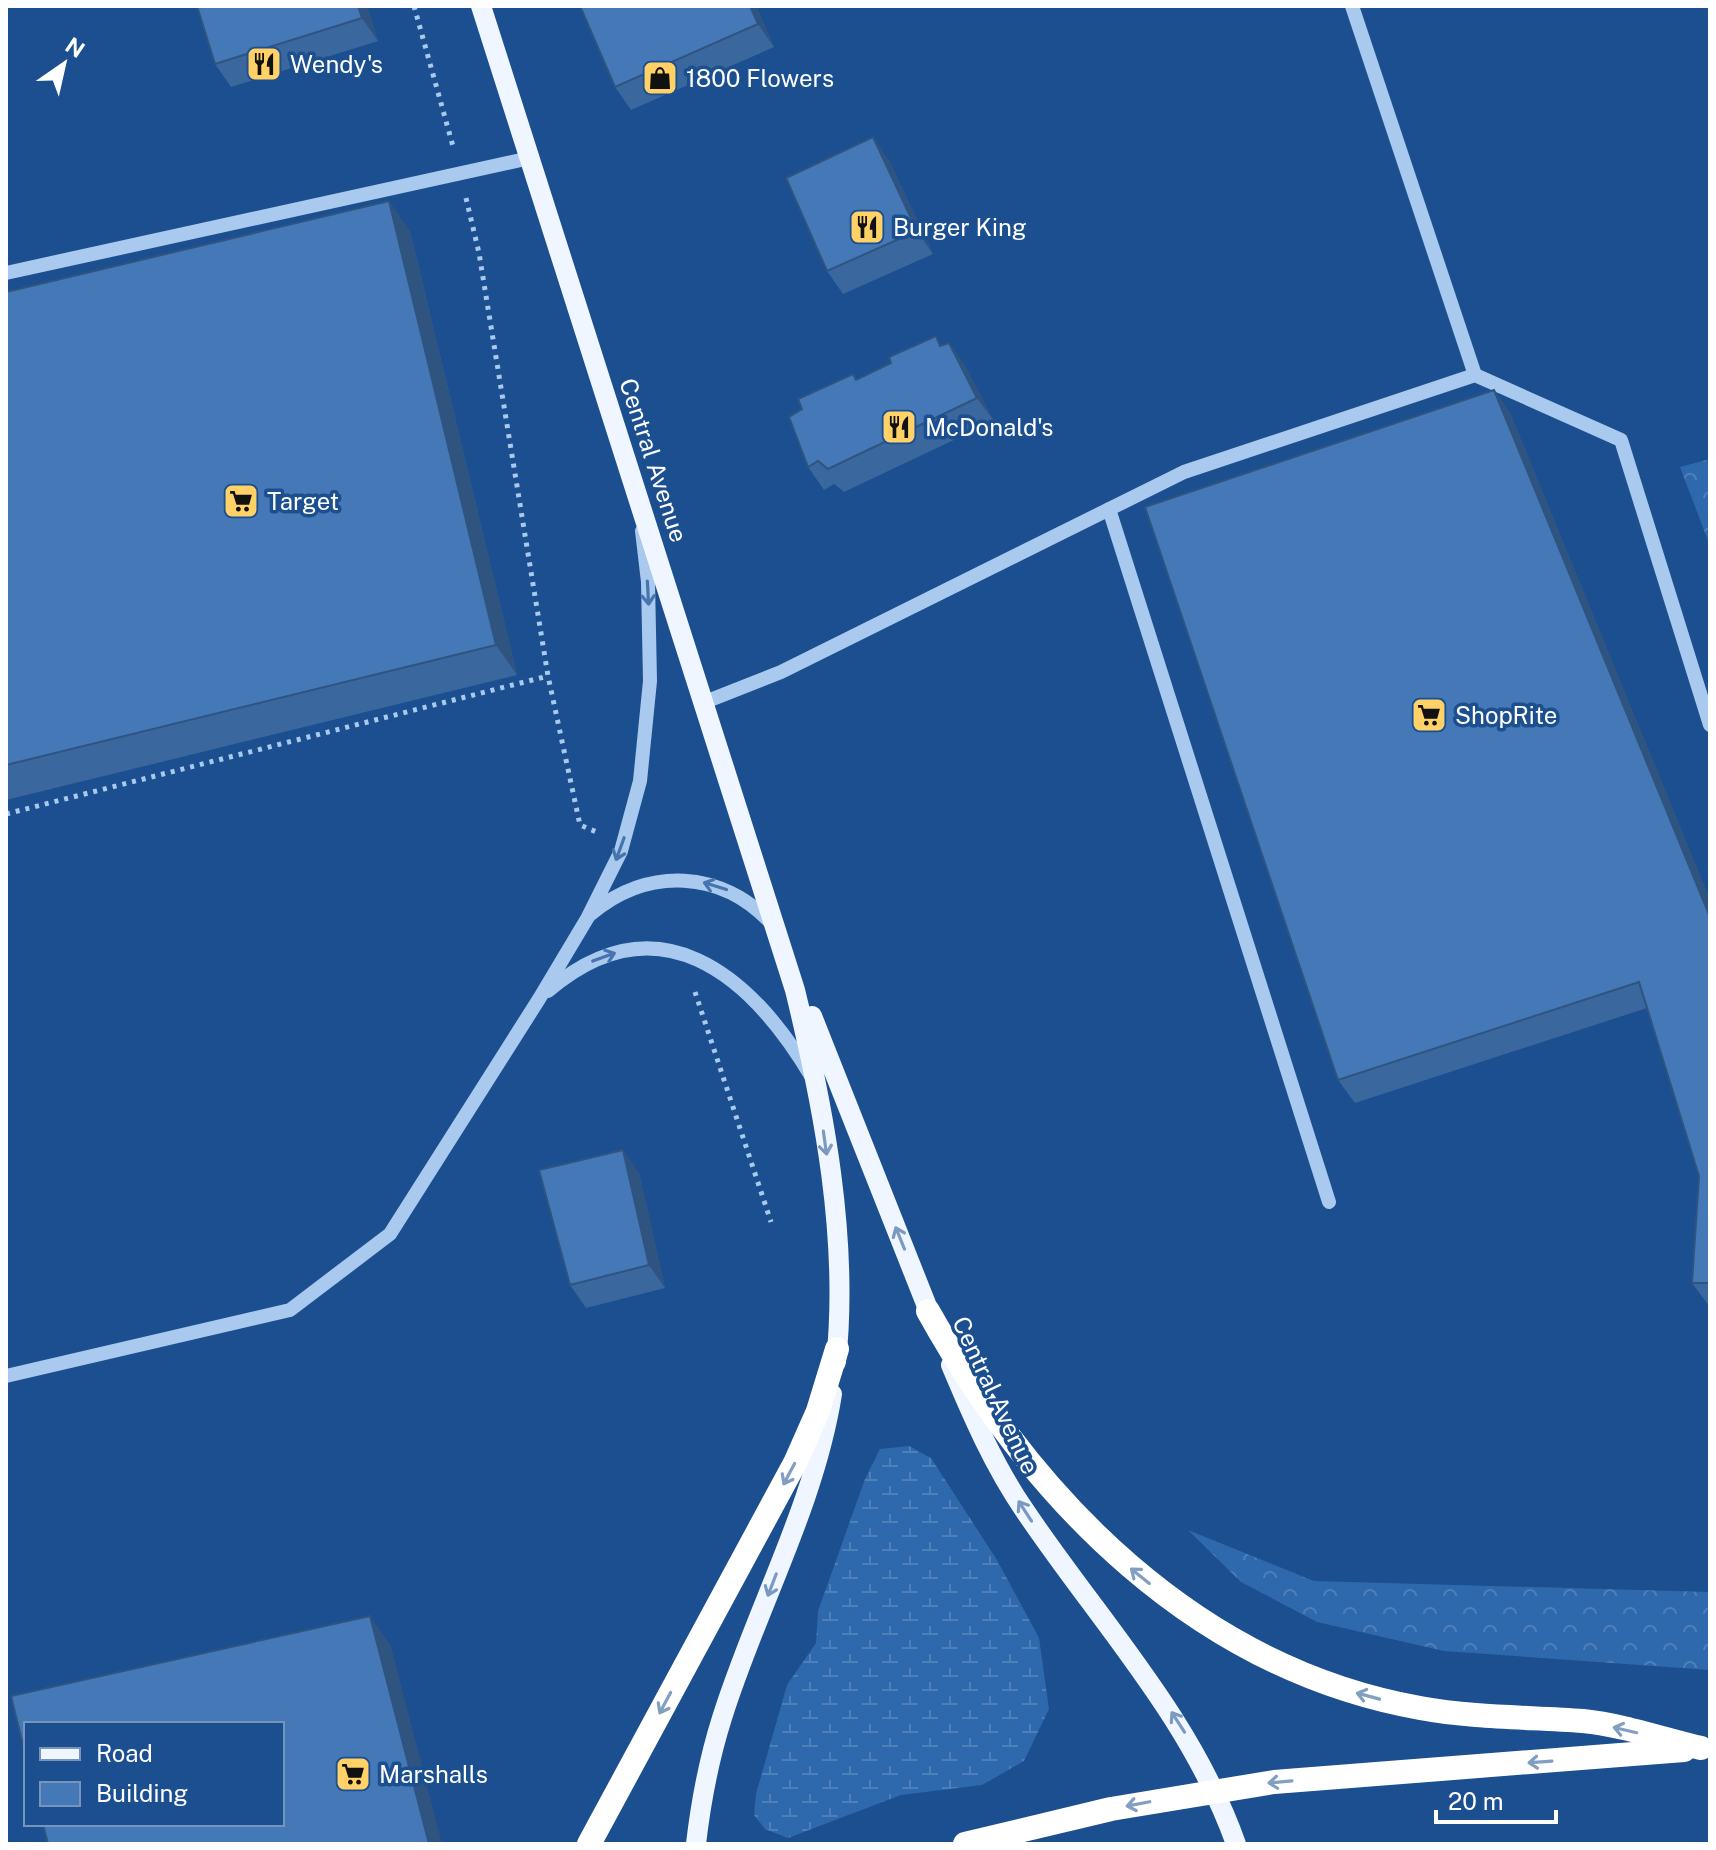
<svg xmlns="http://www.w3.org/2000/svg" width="1716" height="1850" font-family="'Public Sans',sans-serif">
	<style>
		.forest { fill: url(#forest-crowns) }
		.wetland { fill: url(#wetland-marsh) }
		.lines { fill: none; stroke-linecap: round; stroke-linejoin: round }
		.path { stroke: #a9c9ee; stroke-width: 5; stroke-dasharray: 4 6; stroke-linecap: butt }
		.minor { stroke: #a9c9ee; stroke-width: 14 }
		.major { stroke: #f0f6ff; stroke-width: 20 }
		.highway { stroke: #fff; stroke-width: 24 }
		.wall { fill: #3a679d }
		.shaded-wall { fill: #305480 }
		.building { fill: #4478b7; stroke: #305480; stroke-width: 2 }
		.oneway { stroke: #4674ac }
		.oneway2 { stroke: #7b9ac1 }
		.oneway3 { stroke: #829ec1 }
		.labels { text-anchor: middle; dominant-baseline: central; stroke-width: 7; stroke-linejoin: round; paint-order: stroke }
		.poi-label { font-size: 24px; fill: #fff; stroke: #1b4f8f; text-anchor: start }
		.street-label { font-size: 24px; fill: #fff; stroke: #1b4f8f }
	</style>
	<defs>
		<pattern id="forest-crowns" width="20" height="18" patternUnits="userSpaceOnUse" patternTransform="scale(2)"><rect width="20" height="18" fill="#2e69ad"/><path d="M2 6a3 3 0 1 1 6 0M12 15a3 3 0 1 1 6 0" fill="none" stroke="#4d80b9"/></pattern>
		<pattern id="wetland-marsh" width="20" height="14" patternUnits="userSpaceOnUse" patternTransform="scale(2)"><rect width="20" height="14" fill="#2e69ad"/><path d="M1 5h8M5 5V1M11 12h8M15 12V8" fill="none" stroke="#4d80b9"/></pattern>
	</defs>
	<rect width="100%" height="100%" fill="#1b4f8f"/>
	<path class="forest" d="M1710,459v87l-30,-79z
		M1188,1530l126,51 396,11v78l-266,-19 -127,-29 -76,-40z"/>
	<path class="wetland" d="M909,1446l22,12 66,102 42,78 10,71 -25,52 -42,24 -81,10 -113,43 -23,-9 -11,-14 2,-21 31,-109 29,-42 2,-32 47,-132 15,-30z"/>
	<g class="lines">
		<path class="path" d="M414,6l40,144
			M466,198l13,55 69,423 32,149 19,8
			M6,814l542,-138
			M695,992l76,230"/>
		<path class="minor" d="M6,273l524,-115
			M1475,375l146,65 89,285
			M1109,509l220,693
			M705,702l76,-30 403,-200 291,-97 -123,-369
			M591,914c57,-48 131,-44 181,10
			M548,991c110,-94 202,-17 263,85
			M6,1376l284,-66 100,-76 149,-235 49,-82 33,-66 19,-70 10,-100 -2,-99 -6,-51"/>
		<path class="major" d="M481,6l314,984c29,119 54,249 41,372
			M812,1016l122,308
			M951,1365c21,50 43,101 74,146 74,110 166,206 211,333
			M696,1844c5,-43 13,-85 26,-126 34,-109 92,-211 110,-324"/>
		<path class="highway" d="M928,1311c106,191 269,357 492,397 54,10 108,9 163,13 39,4 80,18 118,27
			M589,1844l206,-381 23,-52 19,-62
			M965,1844l146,-35 163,-27 410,-32"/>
	</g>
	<path class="wall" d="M197,6h170l11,35 -147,46 -16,-23z
		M756,6l18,41 -143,63 -16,-23z
		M889,160l44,94 -90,40 -16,-23z
		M410,231l107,444 -511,125v-508z
		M949,343l16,23 29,55 -150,71 -10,-8 -10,6 -16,-23 -6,-58 55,-30z
		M1494,390l16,23 200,487v406h-1l-17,-23 7,-107 -52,-168 -292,95 -17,-23z
		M639,1173l26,115 -79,20 -16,-23z"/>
	<path class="shaded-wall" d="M358,6h9l11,35 -16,-23z
		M750,6h6l18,41 -16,-23z
		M873,137l16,23 44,94 -16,-23z
		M389,201l21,30 107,444 -21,-30z
		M949,343l16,23 29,55 -17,-23z
		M1494,390l16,23 200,487v17z
		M623,1150l16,23 26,115 -16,-23z
		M370,1616l21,30 51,198h-13z"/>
	<path class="building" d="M197,6h161l4,12 -147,46z
		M580,6h170l8,18 -143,63z
		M873,137l44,94 -90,40 -41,-93z
		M389,201l107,444 -490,120v-473z
		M936,336l4,10 9,-3 28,55 -149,71 -10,-8 -10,6 -19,-50 13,-8 -4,-10 55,-25 3,6 35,-17 -2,-6z
		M1494,390l216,527v366h-18l7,-107 -60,-194 -301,98 -193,-573z
		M623,1150l26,115 -79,20 -31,-115z
		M370,1616l59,228h-381l-5,-20h239v-100h-256v33l-15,-61z"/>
	<defs><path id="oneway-shaft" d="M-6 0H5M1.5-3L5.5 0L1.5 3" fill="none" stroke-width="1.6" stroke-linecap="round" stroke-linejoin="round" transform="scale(2)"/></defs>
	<g class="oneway">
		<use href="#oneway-shaft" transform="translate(648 593) rotate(87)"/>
		<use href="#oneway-shaft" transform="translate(620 849) rotate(110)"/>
		<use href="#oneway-shaft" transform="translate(715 886) rotate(-163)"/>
		<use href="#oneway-shaft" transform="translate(604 957) rotate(-20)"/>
	</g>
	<g class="oneway2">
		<use href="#oneway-shaft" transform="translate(825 1143) rotate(82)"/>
		<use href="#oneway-shaft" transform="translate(900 1238) rotate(-112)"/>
		<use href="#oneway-shaft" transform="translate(1025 1511) rotate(-123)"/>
		<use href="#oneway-shaft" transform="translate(772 1585) rotate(111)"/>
		<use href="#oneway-shaft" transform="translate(1178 1722) rotate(-123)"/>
	</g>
	<g class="oneway3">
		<use href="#oneway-shaft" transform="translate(789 1474) rotate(118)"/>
		<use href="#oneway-shaft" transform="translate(1140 1576) rotate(-141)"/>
		<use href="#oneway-shaft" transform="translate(1368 1696) rotate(-165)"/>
		<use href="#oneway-shaft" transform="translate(665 1703) rotate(118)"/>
		<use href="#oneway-shaft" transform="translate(1625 1730) rotate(-167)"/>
		<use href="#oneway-shaft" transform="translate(1540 1762) rotate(176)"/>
		<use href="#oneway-shaft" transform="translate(1280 1782) rotate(175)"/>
		<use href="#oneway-shaft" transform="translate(1138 1804) rotate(169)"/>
	</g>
	<defs>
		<symbol id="restaurant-square" viewBox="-11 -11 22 22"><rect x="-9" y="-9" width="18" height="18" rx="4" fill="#ffd166" stroke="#1b4f8f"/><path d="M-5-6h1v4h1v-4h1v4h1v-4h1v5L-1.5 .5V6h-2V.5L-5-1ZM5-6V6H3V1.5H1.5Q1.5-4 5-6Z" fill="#111"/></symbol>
		<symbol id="shop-square" viewBox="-11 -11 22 22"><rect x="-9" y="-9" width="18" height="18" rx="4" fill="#ffd166" stroke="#1b4f8f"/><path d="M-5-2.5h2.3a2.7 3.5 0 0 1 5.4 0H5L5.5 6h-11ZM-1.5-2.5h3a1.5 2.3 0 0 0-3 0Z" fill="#111"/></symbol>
		<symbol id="supermarket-square" viewBox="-11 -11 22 22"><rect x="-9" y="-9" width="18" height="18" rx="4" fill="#ffd166" stroke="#1b4f8f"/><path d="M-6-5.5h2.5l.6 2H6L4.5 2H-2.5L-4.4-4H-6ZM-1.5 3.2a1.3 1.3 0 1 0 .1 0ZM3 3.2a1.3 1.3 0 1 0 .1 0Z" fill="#111"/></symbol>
	</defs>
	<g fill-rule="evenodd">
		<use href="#restaurant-square" x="244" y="44" width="40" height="40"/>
		<use href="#shop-square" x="640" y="58" width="40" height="40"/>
		<use href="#restaurant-square" x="847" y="207" width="40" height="40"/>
		<use href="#restaurant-square" x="879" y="407" width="40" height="40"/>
		<use href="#supermarket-square" x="221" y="481" width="40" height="40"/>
		<use href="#supermarket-square" x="1409" y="695" width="40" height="40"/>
		<use href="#supermarket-square" x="333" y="1754" width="40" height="40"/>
	</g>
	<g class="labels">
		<g class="poi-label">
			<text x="290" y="64">Wendy's</text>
			<text x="686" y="78">1800 Flowers</text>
			<text x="893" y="227">Burger King</text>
			<text x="925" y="427">McDonald's</text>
			<text x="267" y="501">Target</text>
			<text x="1455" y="715">ShopRite</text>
			<text x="379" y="1774">Marshalls</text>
		</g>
		<g class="street-label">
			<text transform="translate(654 460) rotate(72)">Central Avenue</text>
			<text transform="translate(996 1395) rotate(65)">Central Avenue</text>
		</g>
	</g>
	<rect width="1716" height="1850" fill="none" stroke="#ffffff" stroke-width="16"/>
	<rect x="24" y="1722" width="260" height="104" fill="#1b4f8f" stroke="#7695bc" stroke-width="2"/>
	<rect x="40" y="1748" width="40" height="12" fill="#f0f6ff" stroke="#7695bc" stroke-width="2"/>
	<text x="96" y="1762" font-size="24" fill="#ffffff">Road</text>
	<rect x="40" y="1782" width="40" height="24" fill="#4478b7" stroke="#7695bc" stroke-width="2"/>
	<text x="96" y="1802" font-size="24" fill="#ffffff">Building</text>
	<g transform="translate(64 64) rotate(34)" stroke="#1b4f8f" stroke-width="6" paint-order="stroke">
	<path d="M0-6L14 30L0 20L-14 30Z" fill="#ffffff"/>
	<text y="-12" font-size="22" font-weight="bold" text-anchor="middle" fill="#ffffff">N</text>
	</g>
	<path d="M1436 1810v12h120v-12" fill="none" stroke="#ffffff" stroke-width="4"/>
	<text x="1448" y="1810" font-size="24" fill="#ffffff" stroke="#1b4f8f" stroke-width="6" paint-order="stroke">20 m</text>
</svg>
